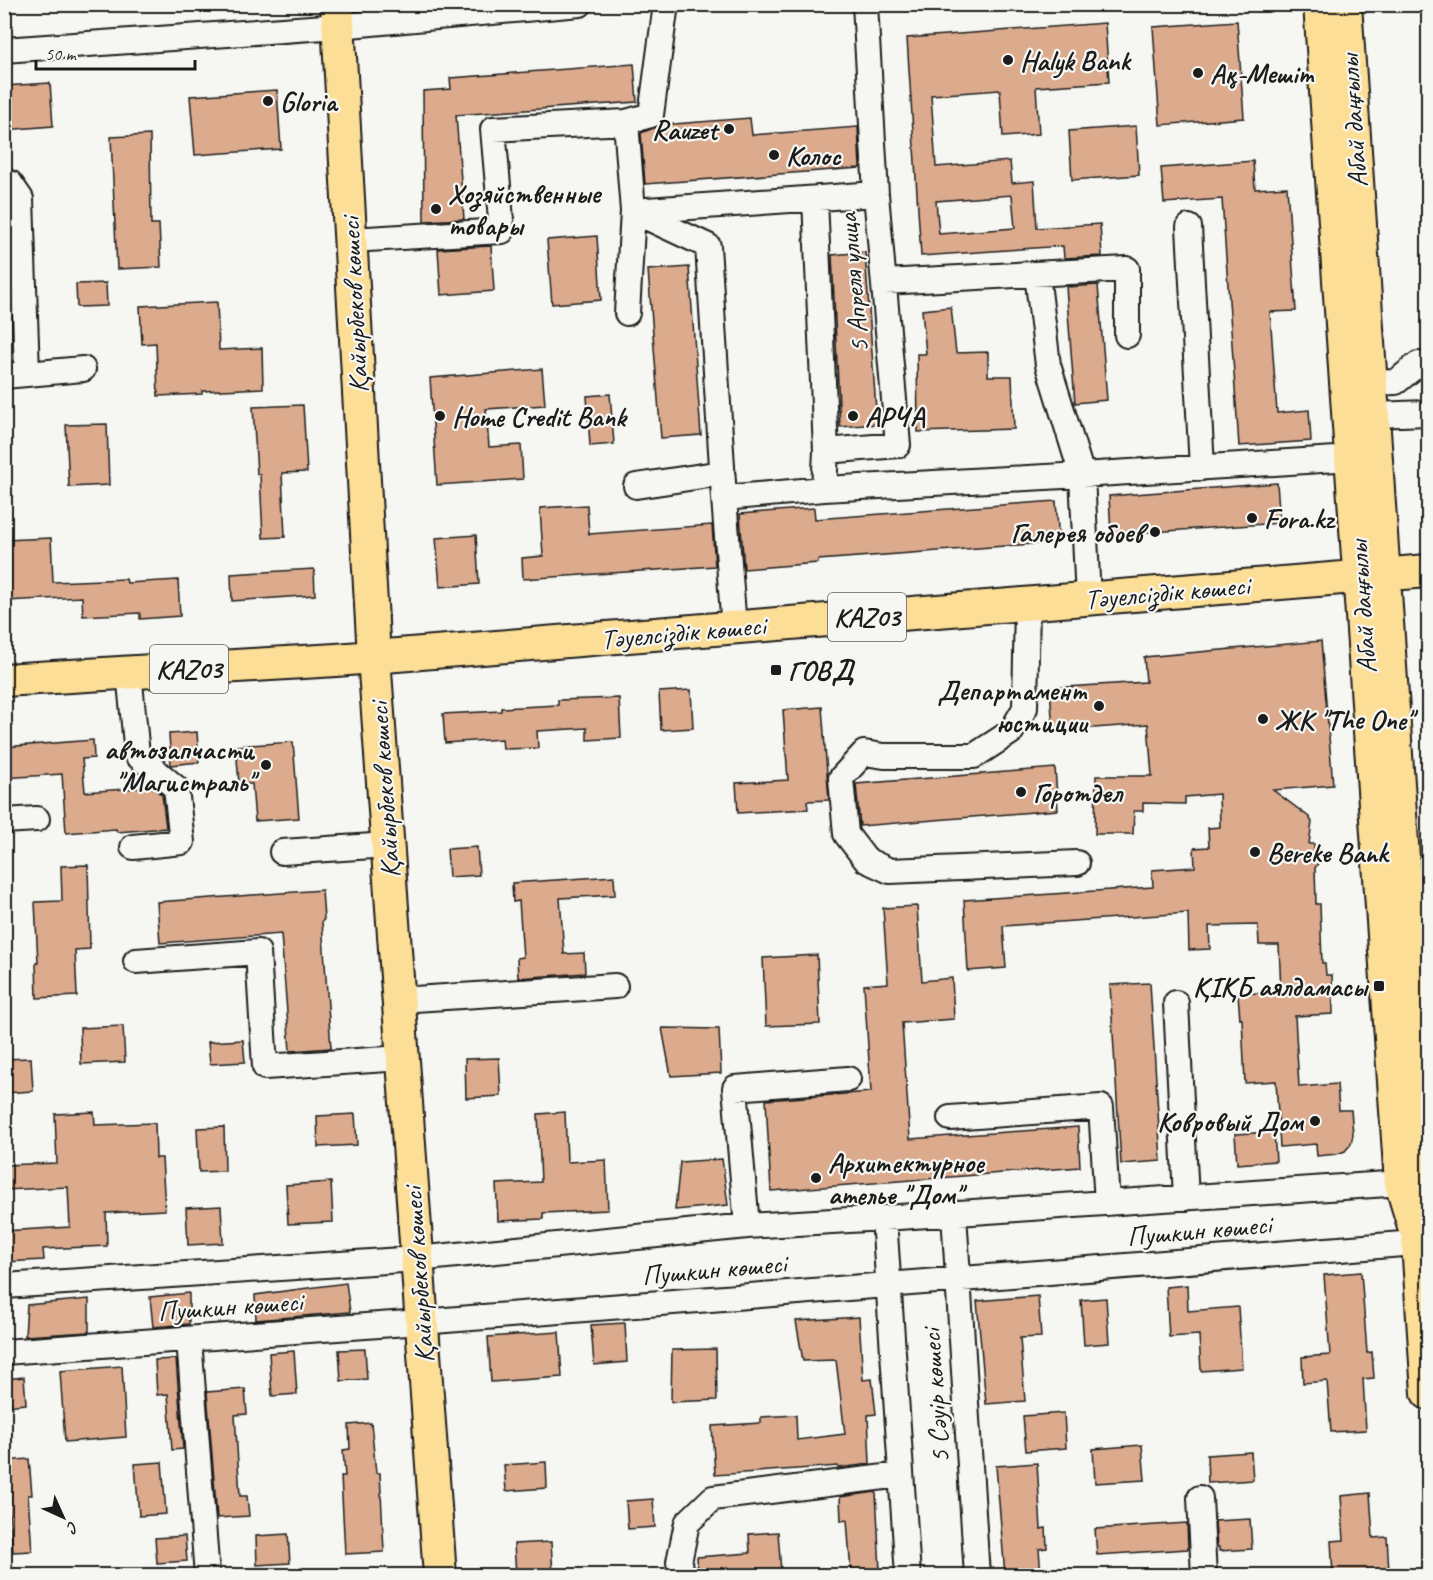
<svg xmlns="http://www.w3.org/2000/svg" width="1433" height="1580" font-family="Caveat,sans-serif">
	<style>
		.building { fill: #dcab8d; stroke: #1c1c1c; stroke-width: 1.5; fill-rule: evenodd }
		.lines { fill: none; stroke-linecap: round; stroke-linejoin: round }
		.minor-casing { stroke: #1c1c1c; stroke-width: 28 }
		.major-casing { stroke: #1c1c1c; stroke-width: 36 }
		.minor { stroke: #f6f6f2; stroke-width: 24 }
		.major { stroke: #fdde96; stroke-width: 32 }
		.poi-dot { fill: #1c1c1c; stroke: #f6f6f2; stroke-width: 2 }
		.labels { text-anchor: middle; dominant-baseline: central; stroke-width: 4.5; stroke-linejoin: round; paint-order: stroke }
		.shield { fill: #f6f6f2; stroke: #5d5d5c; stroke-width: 1.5 }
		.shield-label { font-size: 27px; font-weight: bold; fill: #1c1c1c }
		.poi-label { font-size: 28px; font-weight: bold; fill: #1c1c1c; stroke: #f6f6f2; text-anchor: start }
		.street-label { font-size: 28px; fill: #1c1c1c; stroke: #f6f6f2 }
	</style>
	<rect width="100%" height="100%" fill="#f6f6f2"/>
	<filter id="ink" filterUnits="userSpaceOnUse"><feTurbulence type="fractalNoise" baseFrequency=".0167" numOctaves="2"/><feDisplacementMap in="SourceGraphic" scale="12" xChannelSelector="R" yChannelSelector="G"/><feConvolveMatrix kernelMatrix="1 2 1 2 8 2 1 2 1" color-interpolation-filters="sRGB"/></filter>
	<g filter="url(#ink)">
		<path class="building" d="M1237,21l7,97 -84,7 -7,-98z
			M1105,23l4,59 -73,5 3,47 -36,3 -3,-47 -69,5 5,72 74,-6 2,22 22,-2 3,47 63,-4 2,32 -38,2 -1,-12 -142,10 -14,-218zM1012,195l3,33 -76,6 -3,-33z
			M634,64l3,38 -181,13 8,104 -40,2 -1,-130 28,-2 -1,-11z
			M50,83l3,43 -49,4v-44z
			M277,90l4,59 -86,6 -5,-59z
			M750,118l2,17 106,-8 2,41 -215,16 -4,-51 20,-8z
			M1136,126l3,49 -67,5 -3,-49z
			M150,135l1,89h8l2,43 -44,2 -6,-132z
			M1253,161l2,28 32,-2 9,124 -26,1 7,101 32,-3 2,31 -72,5 -17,-247 -58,4 -3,-35z
			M597,236l4,64 -49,4 -5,-64z
			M491,246l3,45 -53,4 -3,-46z
			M865,252l12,172 -37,3 -8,-172z
			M689,267l12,168 -40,3 -13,-168z
			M106,283l1,23 -30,1 -1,-23z
			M1098,285l9,115 -32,3 -9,-116z
			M217,302l2,48 43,-2 1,40 -61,3v3l-44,2 -2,-53 -14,1 -2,-38z
			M951,307l5,46 32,-1v24h24l2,53 -96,3 -1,-78h9l-4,-44z
			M542,369l3,36 -59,4 3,38 32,-2 2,34 -86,6 -7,-107z
			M610,394l4,50 -24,2 -3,-50z
			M303,405l4,67 -25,1 3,64 -22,1 -3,-64h-3l-4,-67z
			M107,424l2,61 -40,2 -3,-62z
			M1277,483l3,40 -169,12 -2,-39z
			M1056,501l3,41 -241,18v3l-74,6 -4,-55 74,-6 1,11z
			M587,505l2,29 123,-9 3,41 -192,13 -1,-21 21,-2 -3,-48z
			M476,535l3,49 -39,3 -4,-49z
			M51,538l2,44 73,-3 1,4 51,-3 2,36 -40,3v-6l-57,3 -1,-19 -76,4 -2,-61z
			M314,569l1,26 -83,6 -1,-27z
			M1321,641l12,144 -60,5 36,27 3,5 -3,22h5v7l6,9 -5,8 1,36h4l2,59h3l1,12h6l1,39 -38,2 4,71 38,-3 2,26h12l2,25 -2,9 -6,7 -8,3 -20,2 -1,-12 -36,3 -4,-66 -31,2 -3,-64h-2l-2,-25 43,-2 -2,-47h-20l-1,-20 -49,1 1,23 -21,1 -1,-37 -185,13 3,42 -38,3 -4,-71 189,-13 -1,-17 43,-3 -1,-19 15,-1 -1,-19 12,-1 -1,-33 -34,3v7l-42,-1v8h-9l-1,23h-38l1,-58h56l-4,-52 -95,7 -3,-43 96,-6 -2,-25z
			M691,690l2,38 -32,2 -2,-38z
			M619,698l2,40 -34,2v-12l-50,3 1,17 -35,1 -1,-10 -57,4 -2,-29 58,-3v-3l57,-3v-5z
			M822,707l7,93 -22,1 1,8 -70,4 -2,-30 52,-3 -5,-70z
			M197,732l2,30 -28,3 -2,-31z
			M93,740l1,18 -12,1 3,33 67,-5 10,8 4,33 -49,4 -1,-3 -50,4 -4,-59 -58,4v-31z
			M293,742l6,76 -44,3 -3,-37h-13l-3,-38z
			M1055,768l3,42 -198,16 -4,-42z
			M477,847l2,28 -30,2 -2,-28z
			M88,865l2,84 -15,1 2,46 -40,2 -1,-35h2l-3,-61 27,-1 -1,-35z
			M614,876l1,19 -55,3 4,56 20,-1 1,20 -67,5 -1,-20 6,-1 -4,-56 -6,1 -1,-19z
			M322,890l2,29 -2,3 9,126 -41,3 -9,-117 -121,9 -3,-41z
			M917,906l5,75 30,-3 2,41 -52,4 8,116 168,-12 2,40 -309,24 -5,-91 105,-8 -7,-107 24,-2 -5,-75z
			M817,955l3,69 -54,2 -3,-68z
			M1150,983l11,178 -40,3 -11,-179z
			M123,1026l2,36 -44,2 -1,-36z
			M662,1028l57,1 2,44 -50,3z
			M243,1040l2,22 -35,2 -2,-22z
			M31,1058l2,33 -29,2v-34z
			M499,1058l2,38 -35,2 -1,-39z
			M94,1112l1,13 60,-2 1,35h6l3,52 -59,3 1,33 -64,3 1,11 -40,2v-31l66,-4 -2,-40 -64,3v-25l53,-2 -2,-49z
			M565,1112l2,50 39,-2 2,50 -65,3v6l-45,2 -2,-37 45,-2 -3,-68z
			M355,1114l2,31 -39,2 -1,-31z
			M224,1127l1,44 -26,1 -2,-44z
			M1274,1132l2,29 -39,3 -2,-30z
			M722,1159l6,46 -53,5 5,-48z
			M331,1182l2,40 -45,2 -2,-39z
			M221,1206l2,37 -35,2 -2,-37z
			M1361,1272l6,81 5,-1 2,26 -11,1 3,51 -35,2 -4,-51 -24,2 -1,-26 28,-2 -6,-80z
			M346,1283l4,29 -94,8 -1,-25z
			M1187,1285l1,26 50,-4 4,61 -41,3 -2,-36 -30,2 -3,-50z
			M189,1293v31l-36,3 -3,-30z
			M1038,1296l3,41 -21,1 5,63 -39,3 -9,-103z
			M1106,1298l3,45 -25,2 -3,-45z
			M89,1299v33l-64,4 2,-31z
			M859,1317l4,63 9,-1 4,35 -8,1 2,49 -32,4v-2l-123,9 -3,-49 49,-3v-6l35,-2 1,25 48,-6 -9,-74 -33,1 -7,-40z
			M625,1323l2,39 -33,3 -3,-40z
			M559,1332l3,45 -71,5 -3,-45z
			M365,1349l2,30 -26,2 -2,-31z
			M716,1349l1,51 -46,2 1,-52z
			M294,1351l3,43 -25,2 -3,-43z
			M176,1359l7,90 -11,1 -4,-56 -11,1 -2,-35z
			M122,1366l4,71 -61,5 -5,-71z
			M24,1377l2,27 -22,2v-27z
			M245,1389l2,25 -12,1 5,81h7l2,20 -32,2 -10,-126z
			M1064,1413l2,35 -40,3 -3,-35z
			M371,1423l5,50h4l4,79 -39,2 -4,-78h4l-2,-26 7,-1 -1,-24z
			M1142,1445l3,35 -50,3 -2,-34z
			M1251,1452l2,28 -45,3 -1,-28z
			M29,1459l3,36h-4l4,56 -19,1 -9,-91z
			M162,1462l4,52 -27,2 -4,-52z
			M546,1462l1,26 -41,3 -2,-26z
			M1037,1463l4,66 5,-1 1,20 -8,1 2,26h-36l-9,-109z
			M876,1492l4,79 -29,2 -4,-53 -6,1 -1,-24z
			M1370,1493l3,45 14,-1 2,35 -56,3 -2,-34 13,-1 -3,-44z
			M653,1499l2,28 -27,2 -2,-28z
			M1250,1519l2,30 -33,2v-4h-2l-2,-26z
			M1187,1523l1,26 -91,6 -2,-26z
			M778,1532l3,40 -83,3 -1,-18 53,-4 -1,-19z
			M288,1534l2,29 -33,2 -1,-29z
			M185,1536l2,25 -30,2 -2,-25z
			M551,1542l2,33h-37l-2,-31z"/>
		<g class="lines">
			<defs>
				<path id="minor" d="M666,4l-15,111 -25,7 7,89 243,-17
					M4,50l335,-24 241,-22
					M4,182l6,1 11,16 6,174
					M815,199l11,252
					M1189,227l13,241
					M351,240l151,-9 -9,-102 133,-7
					M1037,274l11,91 34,110 6,124
					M884,282l243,-13v66
					M627,313l6,-102 75,35 16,252 10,130
					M4,376l79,-7
					M1371,383l25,-1 22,-18
					M1373,415l55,-2
					M636,486l86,-13
					M824,489l2,-38 72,-6 -22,-251 -11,-190
					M724,498l100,-9 258,-14 270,-17
					M1027,604l-2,104 -14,24 -37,24h-90l-20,-3 -23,25 5,56 20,26 24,11 187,-8
					M129,672l8,83 39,33 6,54 -49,5
					M4,821l33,-2
					M282,852l106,-7
					M136,961l122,-9 7,115 138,-9
					M399,1000l216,-14
					M1176,1003l10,195
					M950,1118l151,-11 6,96
					M954,1214l23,362
					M884,1218l24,358
					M747,1226l-12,-138 113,-9
					M4,1286l413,-27 330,-33 137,-8 533,-36
					M189,1339l18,237
					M4,1352l417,-30 1007,-80
					M1200,1498l4,78
					M681,1576l-2,-14 8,-39 26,-25 188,-23"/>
				<path id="major" d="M337,4l37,653 66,919
					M1320,4l81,1179 13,43
					M1345,4l80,1177 -7,62 10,150
					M4,680l332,-20 1092,-89"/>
			</defs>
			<use href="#minor" class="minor-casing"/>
			<use href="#major" class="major-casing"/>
			<use href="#minor" class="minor"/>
			<use href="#major" class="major"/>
		</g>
	</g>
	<g class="poi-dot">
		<circle cx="1008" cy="60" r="6"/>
		<circle cx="1198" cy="73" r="6"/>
		<circle cx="268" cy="101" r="6"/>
		<circle cx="729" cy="129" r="6"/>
		<circle cx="774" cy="155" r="6"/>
		<circle cx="436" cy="209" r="6"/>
		<circle cx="440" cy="416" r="6"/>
		<circle cx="853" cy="416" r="6"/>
		<circle cx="1252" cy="518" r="6"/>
		<circle cx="1155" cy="532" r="6"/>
		<rect x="770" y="664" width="12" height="12" rx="3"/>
		<circle cx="1099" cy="706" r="6"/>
		<circle cx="1263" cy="719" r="6"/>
		<circle cx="266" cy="765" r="6"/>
		<circle cx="1021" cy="792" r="6"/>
		<circle cx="1255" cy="852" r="6"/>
		<rect x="1373" y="980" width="12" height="12" rx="3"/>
		<circle cx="1315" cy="1121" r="6"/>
		<circle cx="816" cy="1178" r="6"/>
	</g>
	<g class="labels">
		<g class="shield">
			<rect x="828" y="593" width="78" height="48" rx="4.5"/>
			<rect x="150" y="645" width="78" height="48" rx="4.5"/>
		</g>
		<g class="shield-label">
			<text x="867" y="617">KАZ03</text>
			<text x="189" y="669">KАZ03</text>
		</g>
		<g class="poi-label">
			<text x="1020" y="60">Halyk Bank</text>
			<text x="1210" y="73">Ақ-Мешіт</text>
			<text x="280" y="101">Gloria</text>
			<text x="717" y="129" text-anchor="end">Rauzet</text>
			<text x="786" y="155">Колос</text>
			<text x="448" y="193">Хозяйственные<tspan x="448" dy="32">товары</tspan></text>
			<text x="452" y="416">Home Credit Bank</text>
			<text x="865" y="416">АРЧА</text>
			<text x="1264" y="518">Fora.kz</text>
			<text x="1143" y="532" text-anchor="end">Галерея обоев</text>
			<text x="788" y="670">ГОВД</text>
			<text x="1087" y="690" text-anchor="end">Департамент<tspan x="1087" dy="32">юстиции</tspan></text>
			<text x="1275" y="719">ЖК "The One"</text>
			<text x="254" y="749" text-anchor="end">автозапчасти<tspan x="254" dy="32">"Магистраль"</tspan></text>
			<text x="1033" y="792">Горотдел</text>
			<text x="1267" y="852">Bereke Bank</text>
			<text x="1367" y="986" text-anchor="end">ҚІҚБ аялдамасы</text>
			<text x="1303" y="1121" text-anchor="end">Ковровый Дом</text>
			<text x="828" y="1162">Архитектурное<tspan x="828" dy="32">ателье "Дом"</tspan></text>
		</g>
		<g class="street-label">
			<text transform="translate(1353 121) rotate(-94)">Абай даңғылы</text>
			<text transform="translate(853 283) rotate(-95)">5 Апреля улица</text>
			<text transform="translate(354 305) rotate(-93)">Қайырбеков көшесі</text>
			<text transform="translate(1167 592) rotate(-5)">Тәуелсіздік көшесі</text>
			<text transform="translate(1362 607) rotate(-94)">Абай даңғылы</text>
			<text transform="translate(683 632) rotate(-5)">Тәуелсіздік көшесі</text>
			<text transform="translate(384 790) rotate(-94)">Қайырбеков көшесі</text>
			<text transform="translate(1199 1230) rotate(-5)">Пушкин көшесі</text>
			<text transform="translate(714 1269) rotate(-5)">Пушкин көшесі</text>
			<text transform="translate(418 1275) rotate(-94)">Қайырбеков көшесі</text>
			<text transform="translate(230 1306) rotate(-4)">Пушкин көшесі</text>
			<text transform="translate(935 1396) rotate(-94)">5 Сәуір көшесі</text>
		</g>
	</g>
	<rect width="1433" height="1580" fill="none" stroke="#f6f6f2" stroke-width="24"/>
	<rect x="12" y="12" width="1409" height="1556" fill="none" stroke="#1c1c1c" stroke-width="2" filter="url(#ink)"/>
	<g transform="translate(63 1517) rotate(135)" stroke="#f6f6f2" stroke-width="4.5" paint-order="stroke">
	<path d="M0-4.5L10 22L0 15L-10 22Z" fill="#1c1c1c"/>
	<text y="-9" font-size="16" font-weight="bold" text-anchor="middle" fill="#1c1c1c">С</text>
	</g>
	<path d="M36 60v9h159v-9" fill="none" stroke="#1c1c1c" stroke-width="3"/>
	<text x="45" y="60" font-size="18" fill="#1c1c1c" stroke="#f6f6f2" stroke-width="4.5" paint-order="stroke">50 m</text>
</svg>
